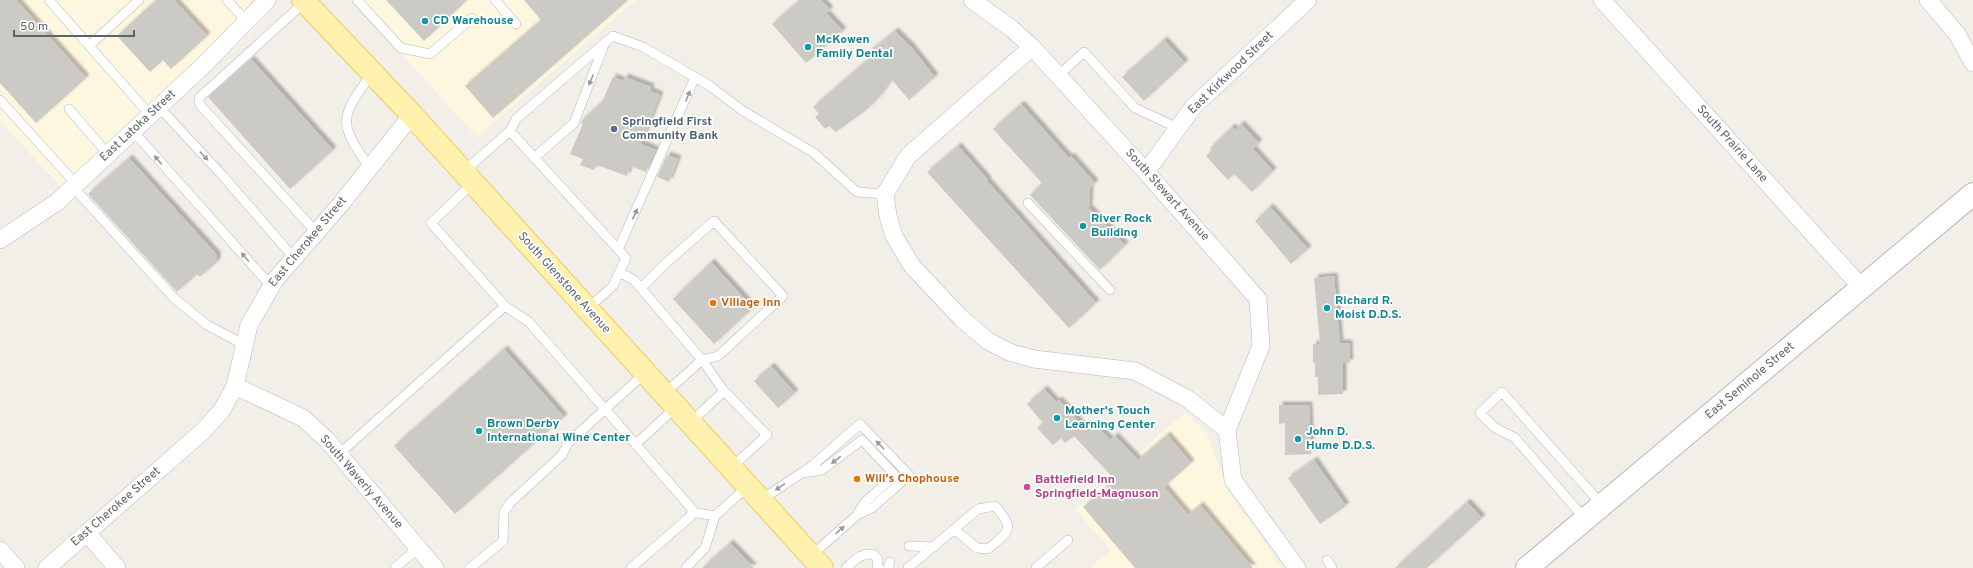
<svg xmlns="http://www.w3.org/2000/svg" width="1973" height="568" font-family="Overpass,sans-serif">
	<style>
		.commercial { fill: #fef7e0 }
		.building { fill: #cccac5; filter: url(#shadow) }
		.lines { fill: none; stroke-linecap: round; stroke-linejoin: round }
		.service-casing { stroke: #b5b8bc; stroke-width: 10 }
		.minor-casing { stroke: #b5b8bc; stroke-width: 18 }
		.tertiary-casing { stroke: #b5b8bc; stroke-width: 24 }
		.primary-casing { stroke: #f2c960; stroke-width: 24 }
		.service { stroke: #fff; stroke-width: 9 }
		.minor { stroke: #fff; stroke-width: 17 }
		.tertiary { stroke: #fff; stroke-width: 22 }
		.primary { stroke: #fff2af; stroke-width: 22 }
		.oneway { fill: #979a9d }
		.culture-dot { fill: #0f9aa8; stroke: #fff; stroke-width: 1.5 }
		.service-dot { fill: #5c6f8a; stroke: #fff; stroke-width: 1.5 }
		.food-dot { fill: #e8710a; stroke: #fff; stroke-width: 1.5 }
		.hotel-dot { fill: #d1479c; stroke: #fff; stroke-width: 1.5 }
		.labels { text-anchor: middle; dominant-baseline: central; stroke-width: 3.5; stroke-linejoin: round; paint-order: stroke }
		.culture-label { font-size: 12px; font-weight: bold; fill: #0d838f; stroke: #fff; text-anchor: start }
		.street-label { font-size: 12px; fill: #5f6368; stroke: #fff }
		.service-label { font-size: 12px; font-weight: bold; fill: #4e5e75; stroke: #fff; text-anchor: start }
		.food-label { font-size: 12px; font-weight: bold; fill: #c56008; stroke: #fff; text-anchor: start }
		.hotel-label { font-size: 12px; font-weight: bold; fill: #b23c85; stroke: #fff; text-anchor: start }
	</style>
	<defs>
		<filter id="shadow"><feDropShadow dx="3.5" dy="-3.5" stdDeviation="1" flood-color="#0004"/></filter>
	</defs>
	<rect width="100%" height="100%" fill="#f1efe8"/>
	<path class="commercial" d="M0,0h257l11,13 -15,18 -184,165 -69,-75z
		M352,0h284l-159,137z
		M1185,412l22,22 22,59 53,75h-192l21,-18 -36,-41z"/>
	<path class="building" d="M0,0h16l70,78 -50,45 -36,-40z
		M156,0h18l33,36 -36,33 -8,-9 -13,12 -33,-36z
		M386,0h81l-43,41z
		M524,0h104l-135,118 -28,-32 76,-66z
		M800,0h21l9,10 -4,3 17,18 -37,32 -34,-39z
		M895,31l17,17 23,29 -26,23 -17,-20 -13,17 -14,14 -29,21 -7,-6 -4,3 -10,-12 4,-3 -6,-7 59,-51 -3,-4z
		M1164,40l21,23 -41,38 -22,-24z
		M251,59l82,91 -43,39 -82,-92z
		M613,77l10,4 2,-4 26,10 -1,4 10,4 -19,49 15,6 -10,22 -16,-6 -3,10 -30,-11 -3,5 -14,-5 3,-6 -13,-5 13,-30 -2,-1 1,-3 20,-18z
		M1021,104l48,54 2,-2 24,27 -5,5 -1,20 36,37 -25,25 -70,-75 12,-12 -49,-54z
		M1241,124l18,19 -6,6 20,22 -21,21 -18,-18 -6,6 -22,-24 6,-6 -2,-2 22,-21 3,3z
		M958,146l30,34 -1,1 109,122 -27,25 -142,-156z
		M667,155l11,4 -9,23 -12,-5z
		M129,158l88,97v7l-17,15 -3,-3 -20,18 -89,-98z
		M1270,207l38,42 -17,15 -36,-43z
		M711,262l42,46 -39,36 -41,-45z
		M1334,276l6,67h9l1,20h-7v31l-25,1v-18h-3v-14h-2v-19h7l-6,-66z
		M504,349l60,68 -109,97 -61,-68z
		M771,366l24,27 -17,15 -24,-27z
		M1044,389l12,13 3,-2 29,32 8,-7 14,15 5,-4 23,24 29,-25 24,28 -27,24 24,28 12,-10 53,63h-118l-52,-61 32,-27 -41,-44 -9,7 -4,-5 -8,7 -16,-17 6,-5 -16,-19z
		M1279,405h30l2,49 -26,1v-32l-6,1z
		M1314,460l32,46 -26,18 -32,-46z
		M1467,502l15,16 -55,50h-32z
		M730,543l24,25h-52z"/>
	<g class="lines">
		<defs>
			<path id="service" d="M49,0l101,115
				M227,0l20,22
				M357,0l44,48 29,6 42,-36
				M495,0l21,24
				M305,2l-105,95 -1,4 2,5 115,126
				M89,46l50,-46
				M1058,76l26,-24 51,56 43,20
				M0,100l76,84
				M159,107l63,68 72,83
				M69,109l39,45
				M133,131l138,155
				M510,131l6,-12 97,-83 30,11 67,39 33,25 71,42 43,39 28,2
				M534,158l40,-35 30,-78
				M370,168c-33,-46 -30,-50 2,-95
				M463,172l47,-41 116,127 -13,28 -26,23
				M73,187l101,111 33,27 38,20
				M1028,203l82,87
				M618,250l77,-173
				M619,272l15,8 68,80 -38,34
				M641,288l25,-25 48,-42 69,75 -65,60 -16,4 22,31
				M505,306l24,16 163,187 -1,7 -60,52
				M690,423l34,-32 43,44 -36,33
				M636,444l40,-37
				M339,454l166,-148 -74,-83 42,-40
				M802,473l20,-3 40,-30 33,35 -30,27 -8,13
				M761,500l51,-34 48,-42 49,51 -37,33 -15,7 -46,41
				M692,512l23,4 33,-30
				M1585,519l-70,-81 -21,-11 -14,-14 22,-21 100,113
				M909,546l25,1
				M1327,560l5,8
				M395,568l23,-20
				M470,568l33,-27 1,-29 6,-9 52,-48 6,-12 77,-70
				M686,568l19,-20 10,-32
				M846,568c9,-8 15,-15 27,-14l5,5 -1,6 2,3
				M888,568l2,-6
				M908,568l70,-59 17,-3c21,24 14,25 -7,43l-11,-1 -23,-19
				M1036,568l32,-28"/>
			<path id="minor" d="M972,0l40,29 20,18 114,125 112,127 3,47 -34,84
				M1602,0l260,288
				M1928,0l29,34 16,29
				M1032,47l-124,109 -23,38 3,22 6,20 18,30 49,52 27,23 21,11 25,7 101,12 53,28 39,31 6,50 64,88
				M1146,172l48,-66 114,-106
				M0,240l57,-38 149,-139 61,-63
				M235,386l68,32 24,22 108,128
				M87,533l30,35
				M0,550l16,18
				M47,568l155,-136 20,-22 13,-24 14,-61 26,-45 65,-75 72,-90"/>
			<path id="tertiary" d="M1527,568l446,-374"/>
			<path id="primary" d="M303,0l109,115 410,453"/>
		</defs>
		<use href="#service" class="service-casing"/>
		<use href="#minor" class="minor-casing"/>
		<use href="#tertiary" class="tertiary-casing"/>
		<use href="#primary" class="primary-casing"/>
		<use href="#service" class="service"/>
		<use href="#minor" class="minor"/>
		<use href="#tertiary" class="tertiary"/>
		<use href="#primary" class="primary"/>
	</g>
	<defs><path id="oneway-solid" d="M-6-.8H1V-3.2L6.5 0L1 3.2V.8H-6Z"/></defs>
	<g class="oneway">
		<use href="#oneway-solid" transform="translate(591 80) rotate(112)"/>
		<use href="#oneway-solid" transform="translate(688 96) rotate(-68)"/>
		<use href="#oneway-solid" transform="translate(204 156) rotate(47)"/>
		<use href="#oneway-solid" transform="translate(158 160) rotate(-131)"/>
		<use href="#oneway-solid" transform="translate(635 214) rotate(-65)"/>
		<use href="#oneway-solid" transform="translate(245 257) rotate(-132)"/>
		<use href="#oneway-solid" transform="translate(880 445) rotate(-134)"/>
		<use href="#oneway-solid" transform="translate(836 460) rotate(142)"/>
		<use href="#oneway-solid" transform="translate(780 487) rotate(146)"/>
		<use href="#oneway-solid" transform="translate(840 530) rotate(-41)"/>
	</g>
	<g class="culture-dot">
		<circle cx="425" cy="21" r="4"/>
		<circle cx="808" cy="47" r="4"/>
		<circle cx="1083" cy="226" r="4"/>
		<circle cx="1327" cy="308" r="4"/>
		<circle cx="1057" cy="418" r="4"/>
		<circle cx="479" cy="431" r="4"/>
		<circle cx="1298" cy="439" r="4"/>
	</g>
	<circle class="service-dot" cx="614" cy="129" r="4"/>
	<g class="food-dot">
		<circle cx="713" cy="303" r="4"/>
		<circle cx="857" cy="479" r="4"/>
	</g>
	<circle class="hotel-dot" cx="1027" cy="487" r="4"/>
	<g class="labels">
		<g class="culture-label">
			<text x="433" y="21">CD Warehouse</text>
			<text x="816" y="40">McKowen<tspan x="816" dy="14">Family Dental</tspan></text>
			<text x="1091" y="219">River Rock<tspan x="1091" dy="14">Building</tspan></text>
			<text x="1335" y="301">Richard R.<tspan x="1335" dy="14">Moist D.D.S.</tspan></text>
			<text x="1065" y="411">Mother's Touch<tspan x="1065" dy="14">Learning Center</tspan></text>
			<text x="487" y="424">Brown Derby<tspan x="487" dy="14">International Wine Center</tspan></text>
			<text x="1306" y="432">John D.<tspan x="1306" dy="14">Hume D.D.S.</tspan></text>
		</g>
		<g class="street-label">
			<text transform="translate(1231 73) rotate(-44)">East Kirkwood Street</text>
			<text transform="translate(138 126) rotate(-43)">East Latoka Street</text>
			<text transform="translate(1732 144) rotate(48)">South Prairie Lane</text>
			<text transform="translate(1167 195) rotate(48)">South Stewart Avenue</text>
			<text transform="translate(308 242) rotate(-50)">East Cherokee Street</text>
			<text transform="translate(564 283) rotate(48)">South Glenstone Avenue</text>
			<text transform="translate(1750 381) rotate(-40)">East Seminole Street</text>
			<text transform="translate(361 482) rotate(49)">South Waverly Avenue</text>
			<text transform="translate(116 507) rotate(-41)">East Cherokee Street</text>
		</g>
		<g class="service-label">
			<text x="622" y="122">Springfield First<tspan x="622" dy="14">Community Bank</tspan></text>
		</g>
		<g class="food-label">
			<text x="721" y="303">Village Inn</text>
			<text x="865" y="479">Will's Chophouse</text>
		</g>
		<g class="hotel-label">
			<text x="1035" y="480">Battlefield Inn<tspan x="1035" dy="14">Springfield-Magnuson</tspan></text>
		</g>
	</g>
	<path d="M14 30v6h120v-6" fill="none" stroke="#5f6368" stroke-width="2"/>
	<text x="20" y="30" font-size="12" fill="#5f6368" stroke="#ffffff" stroke-width="3" paint-order="stroke">50 m</text>
</svg>
